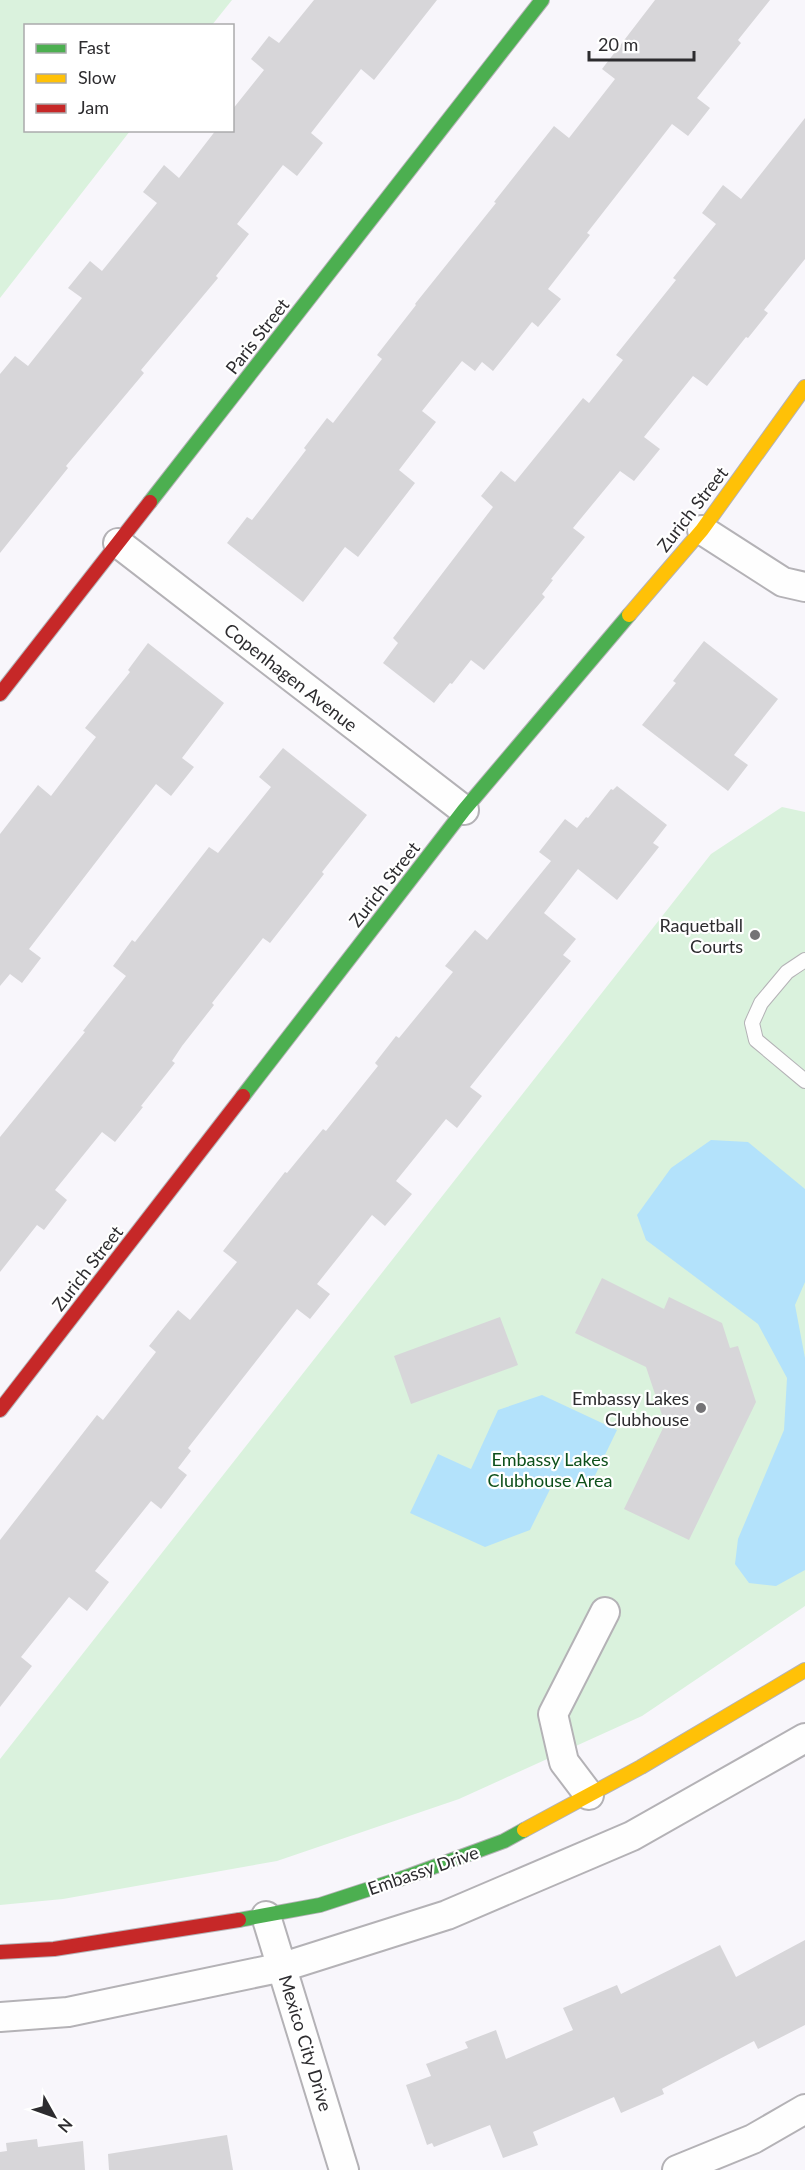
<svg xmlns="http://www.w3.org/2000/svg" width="805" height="2170" font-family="Lato,sans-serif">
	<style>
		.green { fill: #daf2dd }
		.water { fill: #b3e2fb }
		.building { fill: #d7d6d9 }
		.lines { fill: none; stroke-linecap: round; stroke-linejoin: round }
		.lane-casing { stroke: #b4b2b6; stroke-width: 16 }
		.street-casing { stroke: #b4b2b6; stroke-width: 32 }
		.fast-casing { stroke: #b4b2b6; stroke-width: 16 }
		.slow-casing { stroke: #b4b2b6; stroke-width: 16 }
		.jam-casing { stroke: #b4b2b6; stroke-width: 16 }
		.lane { stroke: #fefefe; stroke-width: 14 }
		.street { stroke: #fefefe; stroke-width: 28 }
		.fast { stroke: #4caf50; stroke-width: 14 }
		.slow { stroke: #ffc107; stroke-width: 14 }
		.jam { stroke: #c62828; stroke-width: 14 }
		.poi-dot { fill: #747376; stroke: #fff; stroke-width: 2 }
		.labels { text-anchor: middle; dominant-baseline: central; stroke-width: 4.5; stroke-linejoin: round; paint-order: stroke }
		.street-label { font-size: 18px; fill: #2d2c2f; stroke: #fff }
		.poi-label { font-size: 18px; fill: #2d2c2f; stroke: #fff; text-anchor: end }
		.park-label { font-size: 18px; fill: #0d501b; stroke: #fff }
	</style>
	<rect width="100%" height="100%" fill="#f8f6fb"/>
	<path class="green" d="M0,0h232l-20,25 -186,1v104l104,1 -130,167z
		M782,807l23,5v794l-163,110 -183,83 -182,62 -214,38 -63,6v-146l711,-905z"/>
	<path class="water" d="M711,1140l37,2 57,47v93l-10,23 10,53v212l-29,16 -27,-3 -14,-19 3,-25 46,-109 3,-52 -29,-54 -112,-84 -9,-25 34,-47z
		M542,1395l75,35 -29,60 -31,-15 -27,55 -45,17 -75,-34 28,-59 33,15 27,-59z"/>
	<path class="building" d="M314,0h123l-63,80 -13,-11 -50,64 12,10 -26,33 -14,-11 -46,59 12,10 -33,42 2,2 -77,92 3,3 -78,93 2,2 -68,85v-179l15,-18 13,10 54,-68 -14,-10 22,-27 12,10 55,-68 -14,-11 21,-27 15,13 37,-48h16v-20l32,-40 -13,-11 18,-23 10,7z
		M655,0h115l-32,40 3,3 -44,55 13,10 -22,28 -16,-12 -85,109 3,2 -42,54 13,10 -23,28 -6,-5 -39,49 -11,-9 -7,9 -13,-10 -40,50 14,11 -37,48 16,13 -57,74 -13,-10 -42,55 -76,-59 20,-26 5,3 11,-14 43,-56 -2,-2 23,-30 6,5 49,-64 -5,-4 39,-50 -1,-1 81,-101 -2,-1 60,-76 15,12 46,-59 -13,-10z
		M805,118v141l-41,51 4,3 -20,25 -2,-1 -39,49 -14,-10 -49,61 16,12 -26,32 -14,-10 -47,57 12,9 -34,42 2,1 -11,14 3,3 -61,73 -13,-10 -19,24 -2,-1 -16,20 -51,-40 15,-20 -5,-5 100,-131 -12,-11 20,-25 14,11 68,-84 6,5 34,-43 -7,-5 60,-75 -3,-2 43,-54 -14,-11 21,-28 18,14z
		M704,641l74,58 -44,56 14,10 -20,26 -86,-66 34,-42 -3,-2z
		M148,643l76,60 -42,55 12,9 -23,29 -15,-12 -127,165 12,9 -19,25 -12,-9 -10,12v-152l38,-49 13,11 45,-59 -11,-9 45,-56 -2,-2z
		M283,748l84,67 -45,57 2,2 -54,69 -7,-5 -51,65 2,2 -32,41 -10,15 3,2 -34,43 2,1 -28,35 -13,-10 -47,58 12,10 -23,30 -7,-5 -37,47v-135l85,-105 -2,-1 43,-55 -13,-10 19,-26 3,2 74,-95 9,6 53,-66 -12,-10z
		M617,786l50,39 -14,18 6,4 -42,53 -39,-31 -34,44 32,26 -13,16 8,6 -101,126 12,9 -25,32 -11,-9 -50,62 16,13 -27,32 -13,-11 -55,69 13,10 -20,25 -13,-10 -109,139 3,3 -13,17 9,7 -26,34 -10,-8 -56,70 14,11 -22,29 -18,-14 -48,60 11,9 -32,41v-167l97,-125 6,5 53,-68 -7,-6 29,-36 12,10 47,-58 -14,-11 62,-79 2,1 36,-44 3,2 52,-65 -3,-3 21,-27 3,2 54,-66 -8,-6 30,-36 12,10 64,-79 -12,-9 26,-33 12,9 9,-11 2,1 23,-29 2,1z
		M602,1278l62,31 5,-12 53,26 8,25 8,-2 18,56 -67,138 -65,-31 41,-85 -19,-57 -71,-34z
		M500,1317l18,48 -107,39 -17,-48z
		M805,1940v85l-47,24 -4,-8 -92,48 2,5 -43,19 -7,-16 -81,35 5,13 -35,13 -13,-33 -56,22 -2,-4 -5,2 -21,-60 25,-9 -5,-12 42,-16 -3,-6 31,-12 10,29 67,-29 -10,-22 54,-23 4,9 99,-49 16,32z
		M227,2135l6,35h-124l-1,-16z
		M37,2139l1,8 45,-6 2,29h-85v-18l7,-1 -1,-8z"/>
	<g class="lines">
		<defs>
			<path id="lane" d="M805,960l-18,12 -26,31 -9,20 4,17 49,41"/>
			<path id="street" d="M702,530l81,52 22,5
				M118,543l346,267
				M589,1795l-25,-33 -11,-48 52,-102
				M266,1916l78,254
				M0,2017l68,-5 215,-45 164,-52 185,-79 173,-98
				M677,2170l76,-31 52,-30"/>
			<path id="fast" d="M150,502l392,-502
				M243,1096l221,-286 165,-195
				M239,1920l81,-15 86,-28 98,-36 20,-11"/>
			<path id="slow" d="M629,615l73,-85 103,-143
				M524,1830l117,-63 164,-97"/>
			<path id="jam" d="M0,694l150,-192
				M0,1410l243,-314
				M0,1952l54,-3 185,-29"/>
		</defs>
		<use href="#lane" class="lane-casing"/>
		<use href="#street" class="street-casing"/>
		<use href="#fast" class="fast-casing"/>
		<use href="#slow" class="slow-casing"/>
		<use href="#jam" class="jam-casing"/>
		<use href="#lane" class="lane"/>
		<use href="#street" class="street"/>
		<use href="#fast" class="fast"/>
		<use href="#slow" class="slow"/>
		<use href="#jam" class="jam"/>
	</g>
	<g class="poi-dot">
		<circle cx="755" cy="935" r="6"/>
		<circle cx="701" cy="1408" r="6"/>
	</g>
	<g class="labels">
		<g class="street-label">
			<text transform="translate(257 336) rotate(-52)">Paris Street</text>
			<text transform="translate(692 509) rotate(-52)">Zurich Street</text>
			<text transform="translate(291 677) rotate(38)">Copenhagen Avenue</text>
			<text transform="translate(384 884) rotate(-52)">Zurich Street</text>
			<text transform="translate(87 1268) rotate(-52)">Zurich Street</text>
			<text transform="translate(423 1870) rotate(-19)">Embassy Drive</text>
			<text transform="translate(306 2043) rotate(73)">Mexico City Drive</text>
		</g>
		<g class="poi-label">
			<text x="743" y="925">Raquetball<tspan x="743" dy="21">Courts</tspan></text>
			<text x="689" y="1398">Embassy Lakes<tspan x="689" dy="21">Clubhouse</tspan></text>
		</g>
		<g class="park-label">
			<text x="550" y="1459">Embassy Lakes<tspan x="550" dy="21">Clubhouse Area</tspan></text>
		</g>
	</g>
	<rect x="24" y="24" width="210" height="108" fill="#ffffff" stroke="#ababac" stroke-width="1.5"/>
	<rect x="36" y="44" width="30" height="9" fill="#4caf50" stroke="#ababac" stroke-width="1.5"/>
	<text x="78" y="54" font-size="18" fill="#2d2c2f">Fast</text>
	<rect x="36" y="74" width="30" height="9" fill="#ffc107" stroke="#ababac" stroke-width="1.5"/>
	<text x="78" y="84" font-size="18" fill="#2d2c2f">Slow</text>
	<rect x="36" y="104" width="30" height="9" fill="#c62828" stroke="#ababac" stroke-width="1.5"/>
	<text x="78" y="114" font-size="18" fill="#2d2c2f">Jam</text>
	<g transform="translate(54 2116) rotate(130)" stroke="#ffffff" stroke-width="4.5" paint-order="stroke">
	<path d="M0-4.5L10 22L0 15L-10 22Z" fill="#2d2c2f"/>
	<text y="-9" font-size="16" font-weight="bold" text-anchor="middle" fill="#2d2c2f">N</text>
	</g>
	<path d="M589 51v9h105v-9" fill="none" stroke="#2d2c2f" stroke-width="3"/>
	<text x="598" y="51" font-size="18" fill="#2d2c2f" stroke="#ffffff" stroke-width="4.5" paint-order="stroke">20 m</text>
</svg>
